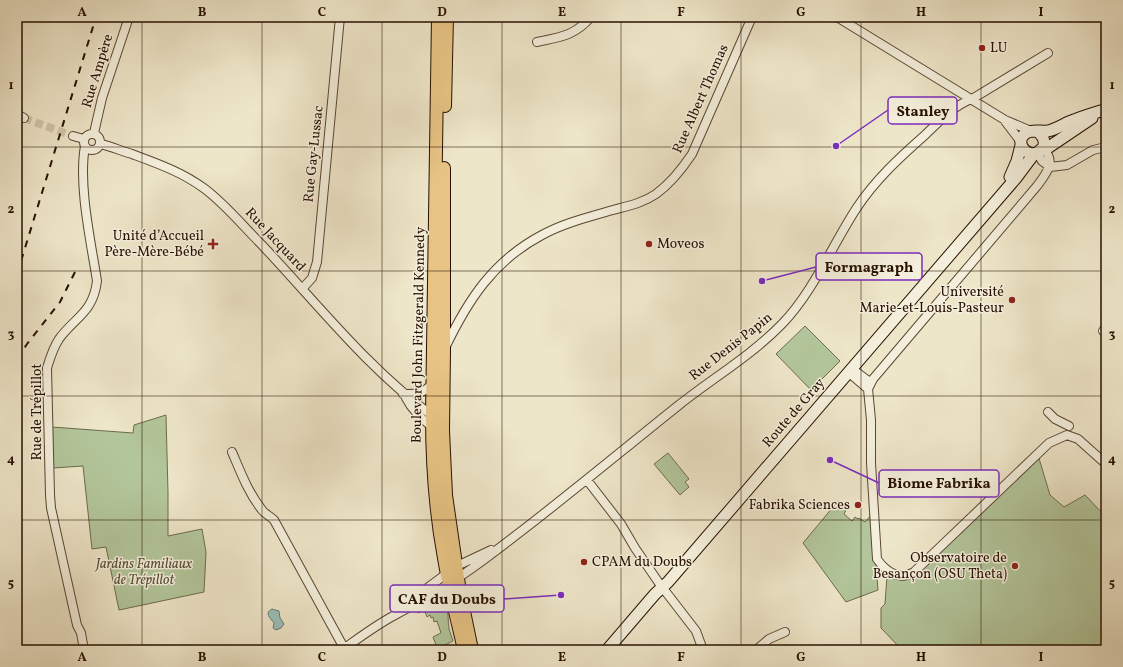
<svg xmlns="http://www.w3.org/2000/svg" width="1123" height="667" font-family="Vollkorn,serif">
	<style>
		.green { fill: #b3c69b; stroke: #6d6b4e }
		.water { fill: #99bfb8; stroke: #6b796f }
		.lines { fill: none; stroke-linecap: round; stroke-linejoin: round }
		.street-tunnel { stroke: #d0c6ab; stroke-width: 8; stroke-dasharray: 8 4; stroke-linecap: butt }
		.street-casing { stroke: #594633; stroke-width: 10 }
		.secondary-casing { stroke: #271001; stroke-width: 13 }
		.primary-casing { stroke: #271001; stroke-width: 14 }
		.street { stroke: #f4efdc; stroke-width: 8 }
		.secondary { stroke: #f4efdc; stroke-width: 11 }
		.primary { stroke: #e7c384; stroke-width: 12 }
		.rail { stroke: #271001; stroke-width: 2; stroke-dasharray: 7 7; stroke-linecap: butt }
		.grid { fill: none; stroke: #271001; stroke-width: 1; stroke-opacity: 0.55 }
		.poi-dot { fill: #8f2418; stroke: #f4efdc; stroke-width: 1.5 }
		.labels { text-anchor: middle; dominant-baseline: central; stroke-width: 3; stroke-linejoin: round; paint-order: stroke }
		.poi-label { font-size: 14px; fill: #271001; stroke: #f4efdc; text-anchor: end }
		.street-label { font-size: 14px; fill: #271001; stroke: #f4efdc }
		.park-label { font-size: 14px; font-style: italic; fill: #585037; stroke: #f4efdc }
		.leader { fill: none; stroke: #7b2cbf; stroke-width: 1.5 }
		.callout-dot { fill: #7b2cbf; stroke: #f4efdc; stroke-width: 1.5 }
		.callout { fill: #f4efdc; stroke: #7b2cbf; stroke-width: 1.5 }
		.callout-label { font-size: 15px; text-anchor: middle; font-weight: bold; fill: #271001 }
		.neatline { fill: none; stroke: #271001; stroke-width: 1.5 }
		.grid-label { font-size: 13px; text-anchor: middle; font-weight: bold; fill: #271001 }
	</style>
	<rect width="100%" height="100%" fill="#eee6c9"/>
	<filter id="stains"><feTurbulence type="fractalNoise" baseFrequency=".005" numOctaves="4"/><feColorMatrix values="0 0 0 0 .2 0 0 0 0 .09 0 0 0 0 .02 0 0 0 .5 -.17"/></filter>
	<radialGradient id="worn" r=".72"><stop offset=".6" stop-color="#630" stop-opacity="0"/><stop offset="1" stop-color="#630" stop-opacity=".3"/></radialGradient>
	<path class="green" d="M805,326l35,35 -29,29 -35,-36z
		M166,415l2,78v43l34,-7 4,23 -2,40 -85,18 -13,-63 -14,2 -9,-83 -30,2 -1,-41 81,6 1,-8z
		M668,453l21,26 -4,3 4,5 -9,8 -26,-31z
		M1038,455l12,40 14,12 21,-12 21,22v133h-204l-21,-22v-20l4,-4 2,-28 14,4 8,-2z
		M838,501l7,6 -1,1 2,2 -2,4 8,7 3,-4 3,2 1,-1 6,4 7,-8 6,76 -32,12 -43,-59z
		M434,601c17,4 13,13 15,28 1,4 3,8 4,12l-18,9h-9l10,-5 -3,-8 8,-4 -4,-12 -3,1 -1,-5 -2,1 -1,-3 -3,2 -2,-5 -3,-1 -4,2 -2,-3 12,-7z"/>
	<path class="water" d="M272,609l7,2 1,7 4,6 -3,4 -5,2 -3,-2 1,-5c-4,-5 -10,-10 -2,-14z"/>
	<g class="lines">
		<path class="street-tunnel" d="M24,118l49,18"/>
		<defs>
			<path id="street" d="M837,17l168,103 26,11
				M537,42c24,-5 37,-6 54,-25
				M17,114l7,4
				M1005,121l16,21
				M94,133l8,-35 27,-81
				M84 142a8 8 0 1 1 16 0a8 8 0 1 1-16 0Z
				M73,136l11,3
				M100,144c11,2 21,7 32,10 27,10 50,18 73,35 21,16 38,37 56,55 56,59 107,125 173,173
				M1043,149c14,12 3,25 -6,37l-164,193 -5,10 3,31v43l6,96c9,13 23,22 37,13l135,-129 18,-8 11,4 28,25
				M1037,153l5,8 8,6 17,-2 26,-15 13,-3
				M302,289l10,-11 5,-16 23,-245
				M1103,331l3,-4
				M445,348c23,-48 48,-87 97,-113 22,-12 47,-18 71,-25 15,-4 30,-7 43,-16 15,-11 26,-25 36,-40l60,-137
				M855,371l16,12
				M848,372l20,17
				M403,394c15,0 18,1 29,-10
				M406,398c6,12 15,20 26,29l2,-1
				M1048,412l7,7 14,7
				M232,452c9,21 16,40 30,58 3,4 8,6 12,10l70,128
				M587,480l34,44 14,24 24,35 37,48 7,19
				M411,600l46,-34 34,-16
				M84,650l-3,-17 -4,-8 -26,-117 -1,-13 -3,-127c3,-10 6,-20 12,-29 16,-22 34,-26 38,-58 -6,-39 -19,-96 -12,-135
				M342,650c17,-12 34,-25 53,-35 26,-14 52,-29 76,-46 72,-52 139,-109 208,-164 34,-27 73,-50 103,-81 31,-32 50,-78 74,-115 19,-29 43,-51 69,-74 14,-13 29,-30 47,-36l76,-46
				M756,650l13,-11 16,-7"/>
			<path id="secondary" d="M1038,132c5,4 7,8 6,15l-7,6c-12,4 -23,-12 -11,-20 6,-4 15,-1 22,-2 9,-2 17,-8 26,-11 10,-4 20,-7 30,-10
				M1044,147h5l43,-29
				M1010,177l7,-16 4,-16
				M607,650l48,-56 13,-12 348,-404 18,-24"/>
			<path id="primary" d="M438,17l-6,398c0,48 3,95 12,143 5,31 13,61 20,92
				M445,106l2,-89
				M444,168v183l-1,80 3,64 14,97 12,58"/>
		</defs>
		<use href="#street" class="street-casing"/>
		<use href="#secondary" class="secondary-casing"/>
		<use href="#primary" class="primary-casing"/>
		<use href="#street" class="street"/>
		<use href="#secondary" class="secondary"/>
		<use href="#primary" class="primary"/>
		<path class="rail" d="M17,274l79,-257
			M17,359l10,-15 33,-42 15,-30"/>
	</g>
	<path class="grid" d="M142,17v633M262,17v633M382,17v633M502,17v633M621,17v633M741,17v633M861,17v633M981,17v633M17,147h1089M17,271h1089M17,396h1089M17,520h1089"/>
	<g class="poi-dot">
		<circle cx="982" cy="48" r="4"/>
		<path d="M211 238h4v4h4v4h-4v4h-4v-4h-4v-4h4z"/>
		<circle cx="649" cy="244" r="4"/>
		<circle cx="1012" cy="300" r="4"/>
		<circle cx="858" cy="505" r="4"/>
		<circle cx="584" cy="562" r="4"/>
		<circle cx="1015" cy="566" r="4"/>
	</g>
	<g class="labels">
		<g class="poi-label">
			<text x="990" y="48" text-anchor="start">LU</text>
			<text x="204" y="236">Unité d’Accueil<tspan x="204" dy="16">Père-Mère-Bébé</tspan></text>
			<text x="657" y="244" text-anchor="start">Moveos</text>
			<text x="1004" y="292">Université<tspan x="1004" dy="16">Marie-et-Louis-Pasteur</tspan></text>
			<text x="850" y="505">Fabrika Sciences</text>
			<text x="1007" y="558">Observatoire de<tspan x="1007" dy="16">Besançon (OSU Theta)</tspan></text>
			<text x="592" y="562" text-anchor="start">CPAM du Doubs</text>
		</g>
		<g class="street-label">
			<text transform="translate(98 71) rotate(-73)">Rue Ampère</text>
			<text transform="translate(701 99) rotate(-66)">Rue Albert Thomas</text>
			<text transform="translate(314 154) rotate(-84)">Rue Gay-Lussac</text>
			<text transform="translate(275 240) rotate(47)">Rue Jacquard</text>
			<text transform="translate(419 335) rotate(-89)">Boulevard John Fitzgerald Kennedy</text>
			<text transform="translate(731 347) rotate(-38)">Rue Denis Papin</text>
			<text transform="translate(37 412) rotate(-90)">Rue de Trépillot</text>
			<text transform="translate(794 413) rotate(-49)">Route de Gray</text>
		</g>
		<g class="park-label">
			<text x="144" y="564">Jardins Familiaux<tspan x="144" dy="16">de Trépillot</tspan></text>
		</g>
	</g>
	<path class="leader" d="M836 146L888 110M762 281L816 267M830 460L879 483M561 595L504 599"/>
	<g class="callout-dot">
		<circle cx="836" cy="146" r="4"/>
		<circle cx="762" cy="281" r="4"/>
		<circle cx="830" cy="460" r="4"/>
		<circle cx="561" cy="595" r="4"/>
	</g>
	<g class="callout">
		<rect x="888" y="97" width="69" height="27" rx="4"/>
		<rect x="816" y="253" width="106" height="27" rx="4"/>
		<rect x="879" y="470" width="120" height="27" rx="4"/>
		<rect x="390" y="585" width="114" height="27" rx="4"/>
	</g>
	<g class="callout-label">
		<text x="923" y="116">Stanley</text>
		<text x="869" y="272">Formagraph</text>
		<text x="939" y="488">Biome Fabrika</text>
		<text x="447" y="604">CAF du Doubs</text>
	</g>
	<rect width="1123" height="667" fill="none" stroke="#eee6c9" stroke-width="44"/>
	<rect x="22" y="22" width="1079" height="623" class="neatline"/>
	<g class="grid-label">
		<text x="82" y="16">A</text>
		<text x="202" y="16">B</text>
		<text x="322" y="16">C</text>
		<text x="442" y="16">D</text>
		<text x="562" y="16">E</text>
		<text x="681" y="16">F</text>
		<text x="801" y="16">G</text>
		<text x="921" y="16">H</text>
		<text x="1041" y="16">I</text>
		<text x="11" y="89">1</text>
		<text x="1112" y="89">1</text>
		<text x="11" y="213">2</text>
		<text x="1112" y="213">2</text>
		<text x="11" y="338">3</text>
		<text x="1112" y="338">3</text>
		<text x="11" y="463">4</text>
		<text x="1112" y="463">4</text>
		<text x="11" y="587">5</text>
		<text x="1112" y="587">5</text>
		<text x="82" y="661">A</text>
		<text x="202" y="661">B</text>
		<text x="322" y="661">C</text>
		<text x="442" y="661">D</text>
		<text x="562" y="661">E</text>
		<text x="681" y="661">F</text>
		<text x="801" y="661">G</text>
		<text x="921" y="661">H</text>
		<text x="1041" y="661">I</text>
	</g>
	<rect width="100%" height="100%" filter="url(#stains)"/>
	<rect width="100%" height="100%" fill="url(#worn)"/>
</svg>
